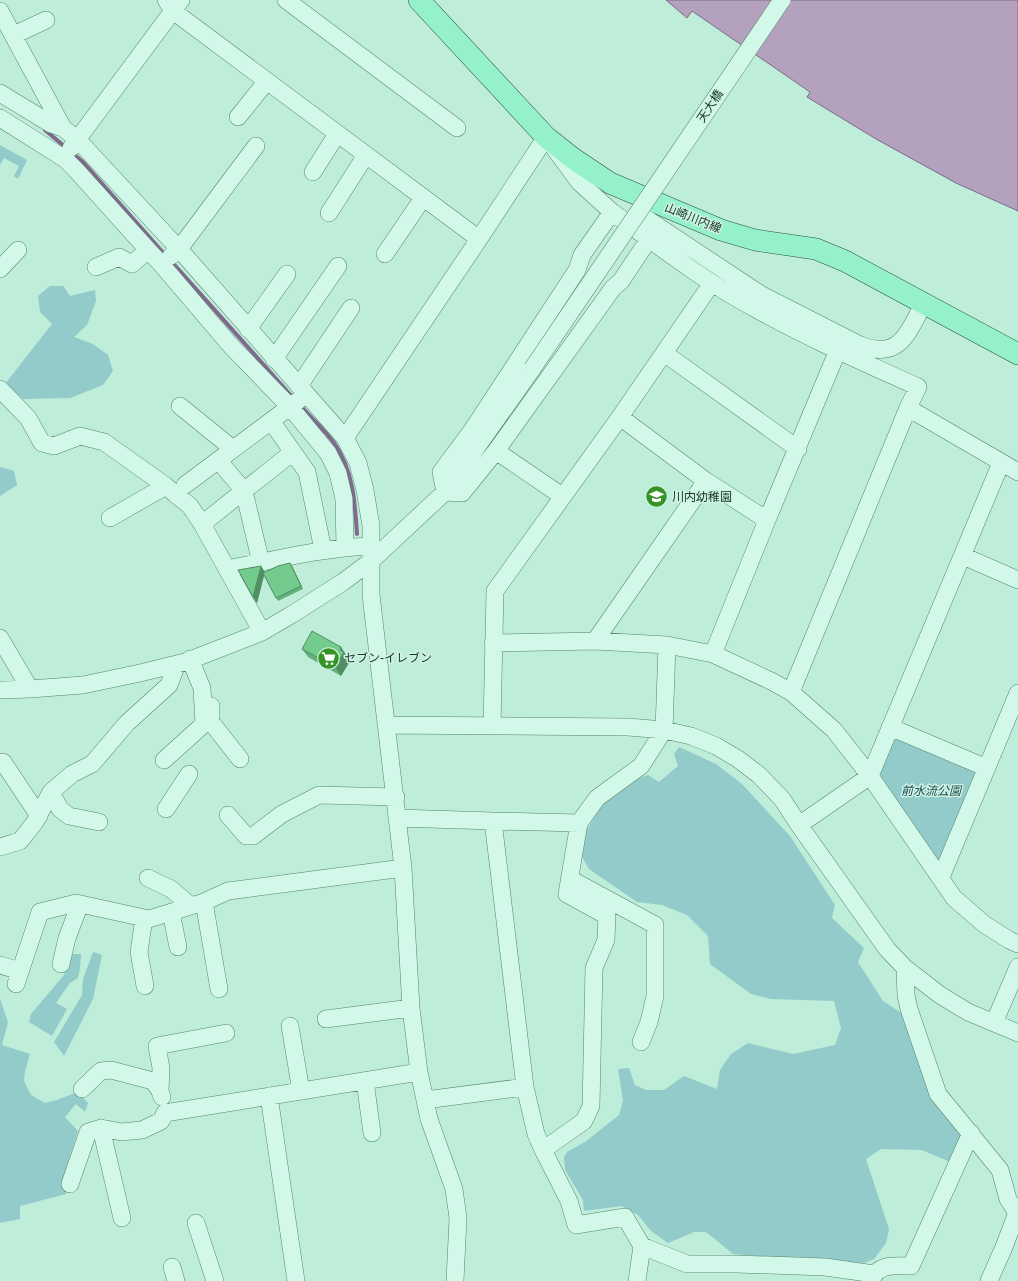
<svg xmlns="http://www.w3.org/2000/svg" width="1018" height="1281" font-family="'Times New Roman','Noto Sans JP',serif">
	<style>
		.green { fill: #93caca }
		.water { fill: #b3a1be; stroke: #7f698c }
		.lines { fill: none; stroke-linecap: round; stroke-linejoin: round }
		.stream { stroke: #7f698c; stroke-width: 4 }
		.minor-casing { stroke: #57856a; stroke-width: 18 }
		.major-casing { stroke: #2c5239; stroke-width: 22 }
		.minor { stroke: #d1f8e8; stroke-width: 17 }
		.major { stroke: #95f1ca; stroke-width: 21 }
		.minor-bridge-casing { stroke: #57856a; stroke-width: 18; stroke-linecap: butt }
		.minor-bridge { stroke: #d1f8e8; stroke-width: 17 }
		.wall { fill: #64af7a }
		.shaded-wall { fill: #518e63 }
		.building { fill: #74cb8e; stroke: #518e63 }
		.labels { text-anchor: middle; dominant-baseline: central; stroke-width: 3; stroke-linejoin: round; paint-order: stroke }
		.street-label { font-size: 12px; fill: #1c3425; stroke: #cdf4e5 }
		.poi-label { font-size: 12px; fill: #1c3425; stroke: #cdf4e5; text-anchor: start }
		.park-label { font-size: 12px; font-style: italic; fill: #224a50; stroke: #cdf4e5 }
	</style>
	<rect width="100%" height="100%" fill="#beedd9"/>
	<path class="green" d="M0,145l27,15 -9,19 -4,-3 5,-10 -15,-8 -4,7z
		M50,286h13l7,10 25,-6 1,11 -9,24 -13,12 19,7 15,11 5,16 -10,14 -33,13 -47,1 -18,-15 47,-60 -12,-12 -2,-16z
		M0,467l14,4 3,14 -17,11z
		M899,735l77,34 2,6 -36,85 -8,1 -56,-82 13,-40z
		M679,747l37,17 26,20 48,52 45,69 -3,13 32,30 -6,14 25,39 23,15 24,82 32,38 -12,26 -28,-12 -41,-1 -15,10 23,70 -3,14 -12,16 -10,4 -39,-1 -92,-8 -27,-22h-12l-26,11 -17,-12 -13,-16 -16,-9 -38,5 -1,-11 -18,-30 -1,-13 3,-5 18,-10 34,-27 4,-14 -5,-32 11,-1 6,17 11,5h18l20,-14 33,13 3,-19 11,-16 17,-11 45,11 42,-9 6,-17 -7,-27 -63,-2 -20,-5 -41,-30 -2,-28 -21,-21 -25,-10 -25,-3 -48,-33 -7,-12 4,-26 17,-28 34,-24 11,-4 11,7 19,-16 -4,-12z
		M93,952l9,3 -9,44 -29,57 -10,-14 28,-47 1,-16z
		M69,954h12l-1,14 -2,10 -8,5 -14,20 11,6 -15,27 -23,-14 2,-8 33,-39z
		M0,999l8,23 -6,23 28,9 -5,17 -1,10 7,14 14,8 12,-3 21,-8 10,11 -3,9 -9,-8 -11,13 13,14 -12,37v26l-46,12v13l-20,4z"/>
	<path class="water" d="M666,0h352v211l-62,-28 -80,-44 -69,-42 3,-5 -118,-81 -5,7z"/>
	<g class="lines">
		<path class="stream" d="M45,130l38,32 83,94
			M171,261l123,138
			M299,404c11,13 25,25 35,39 19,27 21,59 23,91"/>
		<defs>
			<path id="minor" d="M166,0l7,11 306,228
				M286,0l171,128
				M0,11l63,117
				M14,35l32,-15
				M0,93l51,31 12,4 14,11 102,110 166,189 13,25 7,27 6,36v69l32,273 8,140 8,64 10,47 25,70 4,29 -3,63
				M238,117l29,-36
				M0,118l65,41 11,11 72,80 13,14 70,82 59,61 38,46 10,20 6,26 1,48
				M71,148l110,-148
				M313,172l24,-38
				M329,213l37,-58
				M638,213l122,81 100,51c40,16 48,-13 64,-42
				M385,254l38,-56
				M171,256l8,-7 77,-103
				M96,267l23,-10 13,7 16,-14
				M0,269l18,-19
				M248,329l39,-55
				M664,353l134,96
				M274,359l64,-93
				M299,386l52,-78
				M0,389l28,29 14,25 12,3 26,-10 24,6 62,44 9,8 15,12 12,18 60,108
				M180,406l53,43
				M908,408l110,64
				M620,417l86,64 61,39
				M271,421l36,51 16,78
				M345,438l134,-199 67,-102 33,45 33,30
				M496,451l66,45
				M224,467l20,24 17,72
				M185,485l114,-85
				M445,492l-4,-20 32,-43 104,-159 5,-15 30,-43c47,34 93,70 144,97 52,29 107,53 162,78l-10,21 -117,284
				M445,492l17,1 34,-42 117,-163 8,-7 28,-42
				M110,518l56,-32
				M202,524l91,-72
				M963,556l55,24
				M227,569c48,-9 95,-21 144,-23
				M0,638l30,51
				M595,641l111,-160
				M493,643l102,-2 72,4 46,9 58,27 20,11 43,38 36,46 84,122 30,26 25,16 9,4
				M713,654l54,-134 71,-170
				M0,690l30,-1 53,-4 57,-12 45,-11 31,-12 46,-18 29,-17 52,-33 28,-21 74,-69 87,-123
				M211,706v16l29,37
				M387,725l241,2 36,3 27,6 25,10 22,13 21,16 23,24 17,26 88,124 18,19 35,27 28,17 50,21
				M492,726l3,-135 125,-174 92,-134
				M890,727l97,41
				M164,760l40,-36 -2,-36 -12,-29
				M3,762l36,54
				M51,792l9,17 9,7 30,6
				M166,809l23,-35
				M228,815l18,21h7l29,-22 37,-19 77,2
				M397,818l96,3 32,266 11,47 7,16 41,-29 7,-15 3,-138 12,-28 1,-24 -40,-22 12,-71 18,-25 44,-32 23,-36 3,-85
				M493,821l86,2
				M799,825l71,-49 131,-313
				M0,847l20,-6 15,-19 16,-30 21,-18 20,-10 35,-41 42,-38 8,-21
				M941,877l77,-184
				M148,878l23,11 20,17
				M570,879l85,46v71l-6,26 -8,20
				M204,902l15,87
				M171,912l7,35
				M144,918l-5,34 6,34
				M61,964l6,-26 13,-34
				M0,965l20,6
				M905,968l1,27 3,14 29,85 62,76 8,29 9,14
				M16,984l24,-72 36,-9 73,16 55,-17 24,-11 175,-23
				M326,1019l85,-11
				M994,1023l24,-56
				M290,1026l11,65
				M365,1081l7,52
				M82,1089l19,-18 10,-1 42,11 7,10 2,6
				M160,1091l1,-23 -4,-22 69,-13
				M269,1096l27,185
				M425,1100l100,-13
				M101,1128l21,90
				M543,1150l26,51 7,24 49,-8 17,29 -5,35
				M70,1184l18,-52 13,-4 20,4 21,-2 19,-9 4,-8 254,-41
				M196,1223l19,58
				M642,1246l45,18h50l88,3 49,7
				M172,1267l4,14
				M871,1281c7,-18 23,-15 40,-15l60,-133
				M989,1281l15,-34 14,-37"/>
			<path id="major" d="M419,0l127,137 28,22 36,24 111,47 34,10 61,9 29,12 173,93"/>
		</defs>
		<use href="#minor" class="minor-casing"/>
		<use href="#major" class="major-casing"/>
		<use href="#minor" class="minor"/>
		<use href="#major" class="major"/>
		<defs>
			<path id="minor-bridge" d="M532,369l250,-369"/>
		</defs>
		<use href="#minor-bridge" class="minor-bridge-casing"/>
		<use href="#minor-bridge" class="minor-bridge"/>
	</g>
	<path class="wall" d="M261,566l3,7 28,-7 11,23 -25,12 -14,-26 -7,28 -4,-6z
		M302,649l45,7v1l3,4 -9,15 -33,-19z"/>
	<path class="shaded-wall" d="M290,563l2,3 11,23 -2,-3z
		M261,566l4,6 -8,31 -4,-6z
		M341,647l9,14 -9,15 -6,-9 5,-17z"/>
	<path class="building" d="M290,563l11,23 -25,12 -13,-25 15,-7z
		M261,566l-8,31 -15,-27z
		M312,631l29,16 -1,3 4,2 -9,15 -33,-18z"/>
	<defs>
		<symbol id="school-disc" viewBox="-11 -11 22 22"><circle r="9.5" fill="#359328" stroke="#cdf4e5"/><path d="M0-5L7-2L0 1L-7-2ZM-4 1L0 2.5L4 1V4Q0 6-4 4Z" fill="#fff"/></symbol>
		<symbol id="supermarket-disc" viewBox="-11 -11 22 22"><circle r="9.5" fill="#359328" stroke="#cdf4e5"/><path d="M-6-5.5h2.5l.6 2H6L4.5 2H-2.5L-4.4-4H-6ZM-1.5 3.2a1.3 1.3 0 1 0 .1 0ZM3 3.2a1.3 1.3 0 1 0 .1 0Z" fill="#fff"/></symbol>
	</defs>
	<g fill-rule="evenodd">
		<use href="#school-disc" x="644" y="484" width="25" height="25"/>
		<use href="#supermarket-disc" x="316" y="646" width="25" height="25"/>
	</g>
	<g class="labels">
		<g class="street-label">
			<text transform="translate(710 106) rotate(-56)">天大橋</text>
			<text transform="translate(693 218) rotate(22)">山崎川内線</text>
		</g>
		<g class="poi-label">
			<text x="672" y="497">川内幼稚園</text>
			<text x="344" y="658">セブン-イレブン</text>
		</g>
		<g class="park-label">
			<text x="931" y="791">前水流公園</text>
		</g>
	</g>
</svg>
